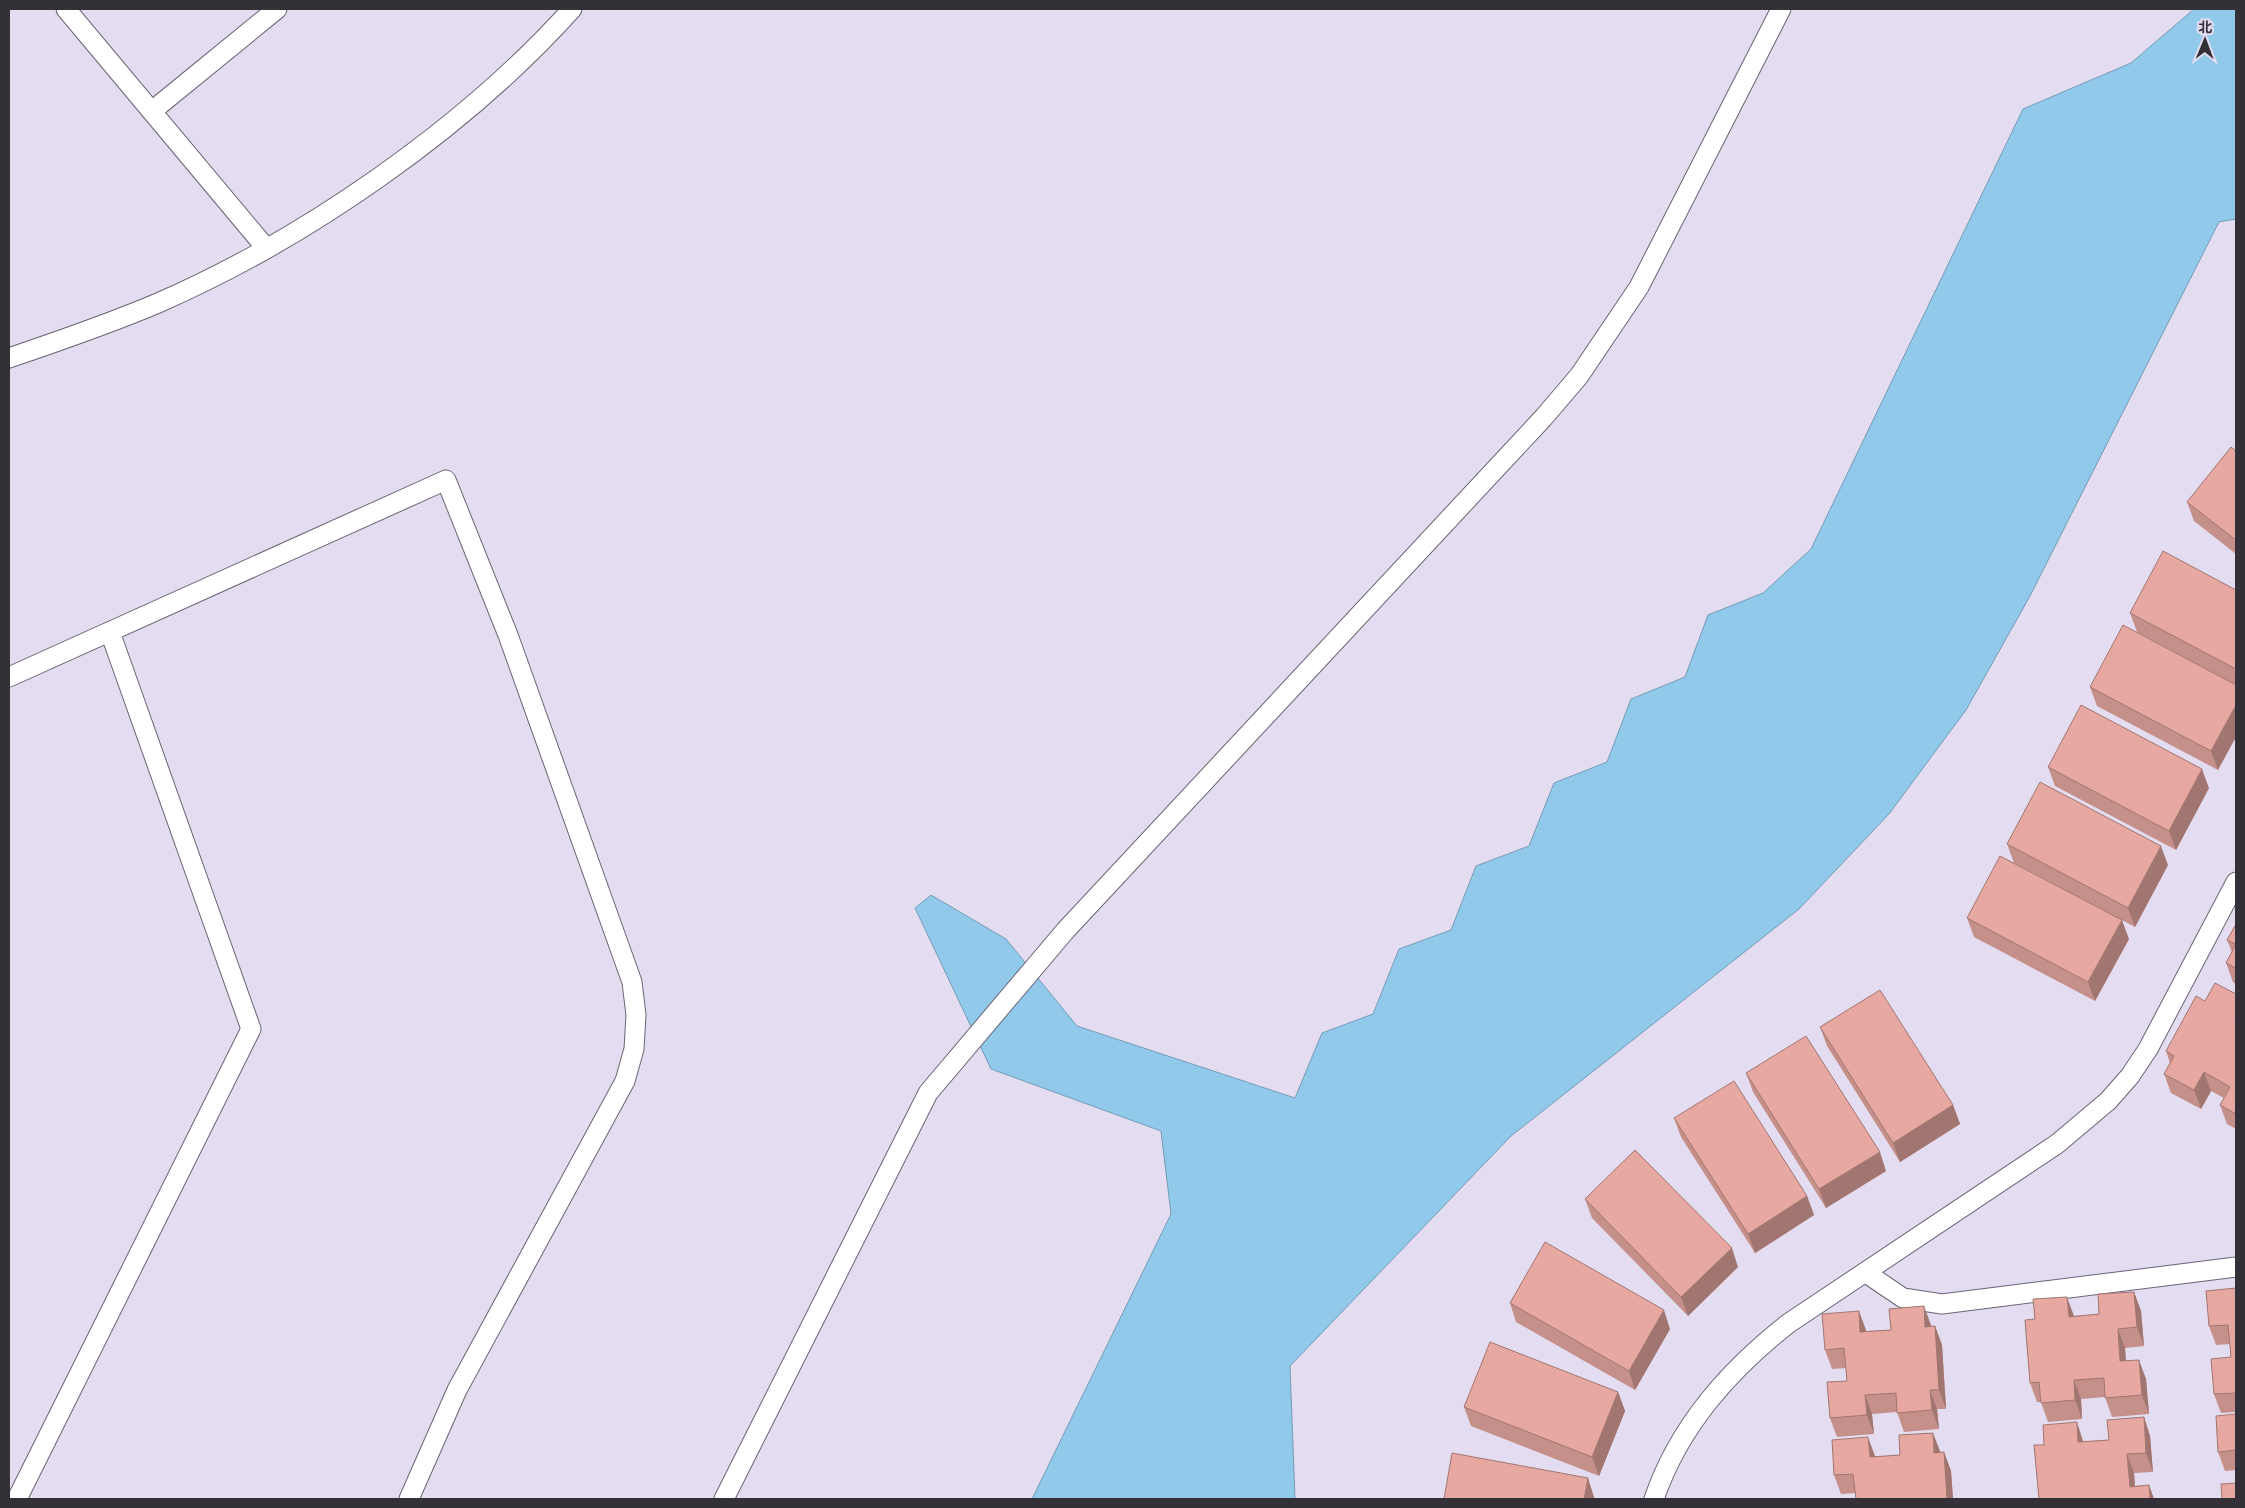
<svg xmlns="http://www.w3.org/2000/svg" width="2245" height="1508" font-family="Figtree,'Noto Sans SC',sans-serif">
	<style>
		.water { fill: #91c9ea; stroke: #759bb5 }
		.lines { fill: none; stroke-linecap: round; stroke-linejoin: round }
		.lane-casing { stroke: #6a6475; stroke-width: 21 }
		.lane { stroke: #fff; stroke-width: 19 }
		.wall { fill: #c6908a }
		.shaded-wall { fill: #a17670 }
		.building { fill: #e6a8a0; stroke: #a17670 }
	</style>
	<rect width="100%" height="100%" fill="#e4ddf1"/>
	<path class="water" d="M2194,9h42v210l-17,3 -189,374 -64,114 -77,104 -90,95 -288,227 -221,230 5,133h-263l139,-285 -10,-83 -170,-62 -76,-161 16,-13 75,44 71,87 218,72 27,-65 51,-19 26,-65 52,-19 25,-64 53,-20 25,-63 53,-21 24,-63 54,-22 23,-62 55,-22 48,-44 212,-440 108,-46z"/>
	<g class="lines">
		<defs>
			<path id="lane" d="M66,9l200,239
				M152,111l125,-102
				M9,358c50,-17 100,-34 149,-55 147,-64 306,-174 414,-294
				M9,677l437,-197 62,155 124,347 4,33 -2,34 -9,32 -168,309 -48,109
				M1866,1273l37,25 39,6 294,-37
				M17,1499l234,-470 -141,-397
				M724,1499l204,-406 137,-162 479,-514 35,-41 60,-89 142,-278
				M1654,1499c25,-73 75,-129 135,-176l268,-179 51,-43 22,-25 18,-27 88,-167"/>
		</defs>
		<use href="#lane" class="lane-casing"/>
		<use href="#lane" class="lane"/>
	</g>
	<path class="wall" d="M2236,451v103l-42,-33 -7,-19z
		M2236,590v95l-99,-53 -7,-19z
		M2236,685l-18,85 -121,-64 -7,-19z
		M2048,767l161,21 -33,62 -121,-64z
		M2007,844l161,21 -33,62 -121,-64z
		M1967,918l162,21 -34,62 -121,-64z
		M2236,924v60l-3,-2 -7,-19 6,-11 -5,-12z
		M2236,994v135l-9,-5 -7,-19 4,-7 -13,-7 -10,18 -30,-16 -7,-19 6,-11 -4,-12 39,-50z
		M1820,1027l133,78 7,19 -60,38 -73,-116z
		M1746,1073l140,98 -60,37 -73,-116z
		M1674,1118l133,78 7,19 -59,38 -74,-116z
		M1585,1199l153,68 -50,49 -96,-98z
		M2236,1288v124l-15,1 -7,-19 17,-37 -1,-13 -14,1 -7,-19z
		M2134,1292l7,19 3,35 -19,2 1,13 20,18 3,35 -37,3 -7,-20 -24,2 1,20 -34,3 -7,-20h-4l-7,-19 44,-67 25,-2z
		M1510,1303l160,26 -35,61 -119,-68z
		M1931,1325v2l4,-1 7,19 4,64h-9l2,20 -35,3 -7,-20 -25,2 2,20 -37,3 -7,-19 17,-37 -1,-13 -14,1 -7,-19 41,-19 25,-1z
		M1618,1392l7,19 -26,65 -128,-50 -7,-19z
		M2236,1414v56l-11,1 -7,-19z
		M2144,1417l6,19 3,36 -19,1 1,13 14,-1 5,14h-115l45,-57 25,-2z
		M1944,1452l7,19 2,28h-97l-1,-6 -14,1 -7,-19 41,-18z"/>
	<path class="shaded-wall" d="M2236,705v32l-18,33 -7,-19z
		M2202,769l7,19 -33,62 -7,-19z
		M2161,846l7,19 -33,62 -7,-19z
		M2122,920l7,19 -34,62 -7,-19z
		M2204,1072l7,19 -10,18 -7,-19z
		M1953,1105l7,19 -60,38 -7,-19z
		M1880,1152l6,19 -60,37 -7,-19z
		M1807,1196l7,19 -59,38 -7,-19z
		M1732,1248l6,19 -50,49 -7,-19z
		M2134,1292l7,19 3,35 -7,-19z
		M2067,1297l7,19 2,20 -7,-19z
		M1924,1306l7,19 1,21 -7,-19z
		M1664,1310l6,19 -35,61 -6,-19z
		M1859,1311l7,19 1,21 -7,-19z
		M1935,1326l7,19 4,64 -7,-19z
		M2118,1329l7,19 2,32 -7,-19z
		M2139,1360l7,19 3,35 -7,-19z
		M2074,1380l7,19 1,20 -7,-19z
		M1930,1390l7,19 2,20 -7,-19z
		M1618,1392l7,19 -26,65 -7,-19z
		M1865,1395l7,19 2,20 -7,-19z
		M2144,1417l6,19 3,36 -7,-19z
		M2077,1422l6,19 2,20 -7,-19z
		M1933,1433l7,18 1,21 -7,-19z
		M1868,1437l7,19 2,20 -7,-19z
		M1944,1452l7,19 2,28h-6z
		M2127,1454l7,19 2,26 -6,-12z
		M1588,1478l6,19v2h-10z
		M2149,1485l5,14h-4z"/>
	<path class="building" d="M2231,447l5,4v89l-49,-38z
		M2163,551l73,39v79l-106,-56z
		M2123,625l113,60v20l-25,46 -121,-64z
		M2081,705l121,64 -33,62 -121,-64z
		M2040,782l121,64 -33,62 -121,-64z
		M2000,856l122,64 -34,62 -121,-64z
		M2236,924v44l-10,-5 10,-19 -9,-4z
		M2215,983l21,11v21l-1,2 1,1v96l-16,-9 10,-18 -26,-15 -10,18 -30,-16 10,-18 -8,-5 30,-55 9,5z
		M1880,990l73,115 -60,38 -73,-116z
		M1806,1036l74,116 -61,37 -73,-116z
		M1734,1081l73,115 -59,38 -74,-116z
		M1635,1150l97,98 -51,49 -96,-98z
		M1545,1242l119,68 -35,61 -119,-68z
		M2236,1288v105l-22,1 -3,-35 20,-2 -3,-32 -19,1 -3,-35z
		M2134,1292l3,35 -19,2 2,32 19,-1 3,35 -37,3 -1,-20 -30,2 1,20 -34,3 -2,-21 -9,1 -5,-63 10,-1 -2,-20 34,-2 2,20 30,-3 -1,-20z
		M1924,1306l1,21 10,-1 4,64h-9l2,20 -35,3 -1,-20 -31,2 2,20 -37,3 -3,-36 20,-1 -3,-33 -19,2 -3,-36 37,-3 1,21 31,-2 -2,-21z
		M1490,1342l128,50 -26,65 -128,-50z
		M2236,1414v36l-18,2 -2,-36z
		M2144,1417l2,36 -19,1 3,33 19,-2 1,14h-111l-5,-54h10l-1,-20 34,-3 1,20 31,-2 -2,-20z
		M1933,1433l1,20 10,-1 3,47h-91l-3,-25 -19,1 -2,-35 36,-3 2,20 30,-2 -1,-20z
		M1452,1453l136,25 -4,21h-140z
		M2236,1483v16h-14l-1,-15z"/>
	<rect width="2245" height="1508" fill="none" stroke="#333038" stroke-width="20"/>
	<g transform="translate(2205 40) rotate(1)" stroke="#e4ddf1" stroke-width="4" paint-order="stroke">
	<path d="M0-4L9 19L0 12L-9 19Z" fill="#333038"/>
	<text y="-8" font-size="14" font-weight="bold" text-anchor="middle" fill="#333038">北</text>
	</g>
</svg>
